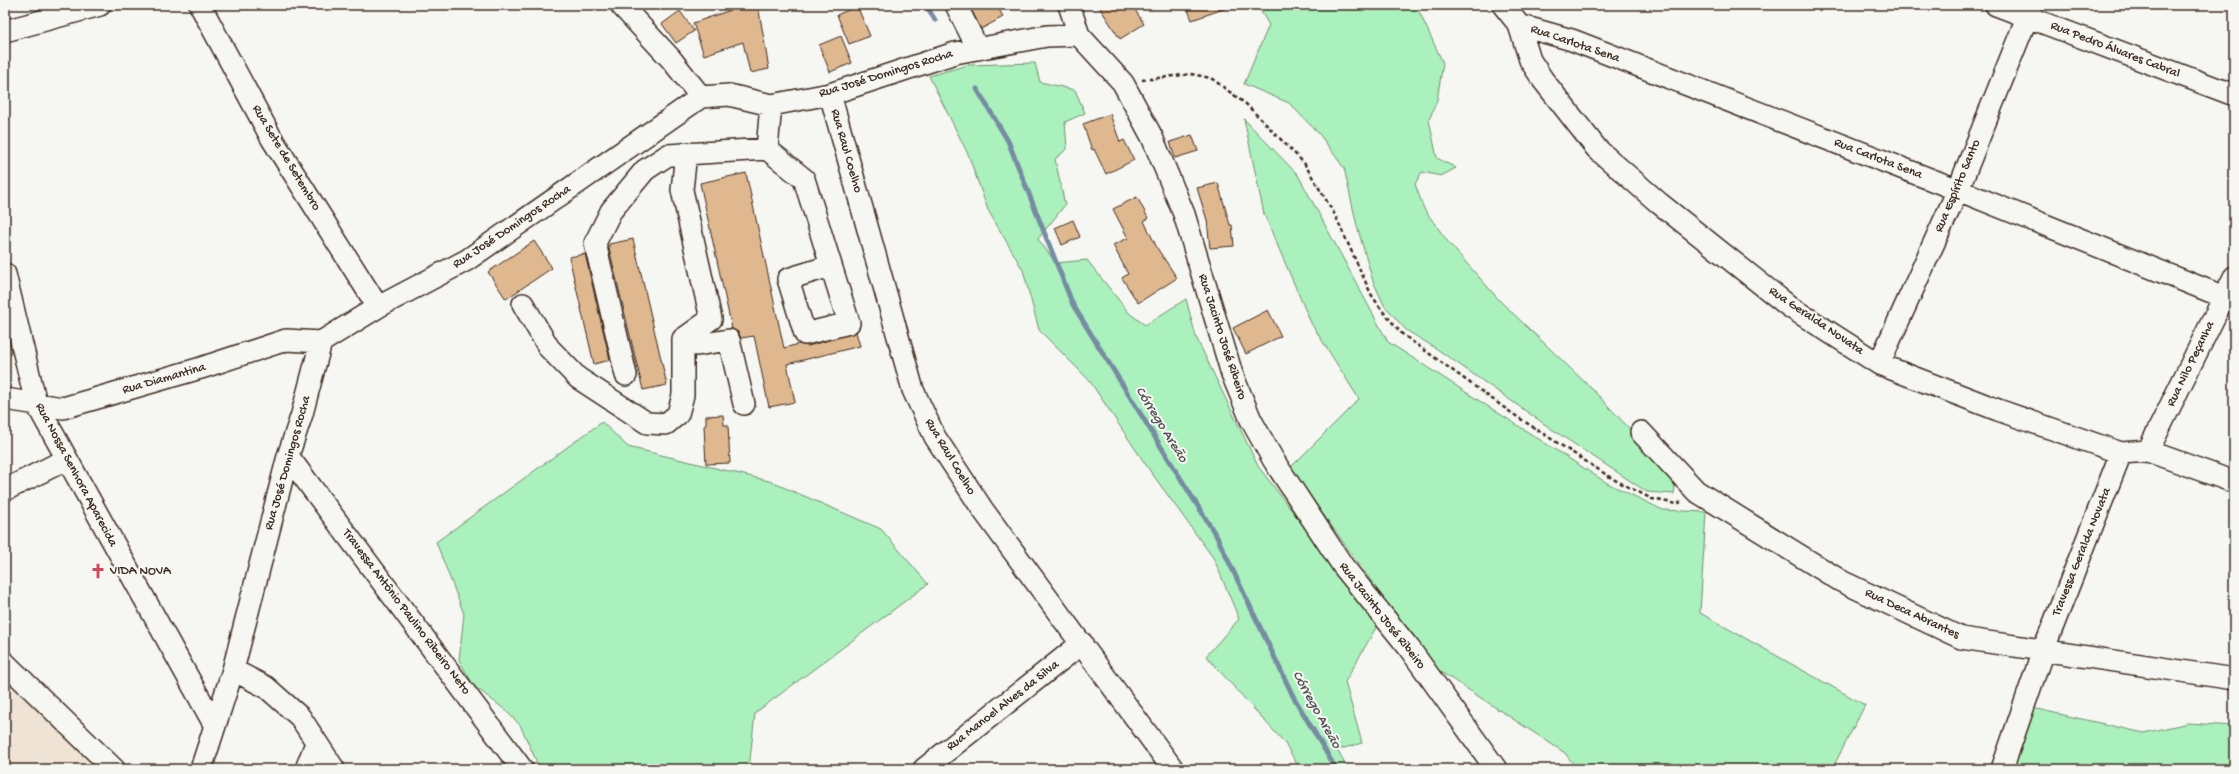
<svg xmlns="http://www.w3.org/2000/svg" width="2239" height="774" font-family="'Gochi Hand',sans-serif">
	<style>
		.built { fill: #efe3d5 }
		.green { fill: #aaf1bd; stroke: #728e6e }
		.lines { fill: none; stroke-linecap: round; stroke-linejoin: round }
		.stream { stroke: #768ca2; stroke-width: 5 }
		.building { fill: #e0b890; stroke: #3b2a1e }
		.minor-casing { stroke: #3b2a1e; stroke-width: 24 }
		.path { stroke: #3b2a1e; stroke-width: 2.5; stroke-dasharray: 4 3; stroke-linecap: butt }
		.minor { stroke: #f6f6f2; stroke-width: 21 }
		.labels { text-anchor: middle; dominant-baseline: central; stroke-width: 4; stroke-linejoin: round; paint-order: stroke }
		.street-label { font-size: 13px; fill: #3b2a1e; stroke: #f6f6f2 }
		.poi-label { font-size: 13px; fill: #3b2a1e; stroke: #f6f6f2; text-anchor: start }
		.water-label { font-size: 14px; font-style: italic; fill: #545355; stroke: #f6f6f2 }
	</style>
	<rect width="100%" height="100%" fill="#f6f6f2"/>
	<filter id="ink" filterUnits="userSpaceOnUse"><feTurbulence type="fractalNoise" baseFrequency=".025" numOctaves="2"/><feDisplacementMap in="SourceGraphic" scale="8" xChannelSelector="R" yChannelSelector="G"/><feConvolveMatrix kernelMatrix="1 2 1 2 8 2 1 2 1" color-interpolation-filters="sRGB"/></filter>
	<g filter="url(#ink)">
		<path class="built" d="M5,673l96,96h-96z"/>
		<path class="green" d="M1257,5h159l27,58 -6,37 -8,20 8,38 19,10 -15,8 -19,-4 -7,12 9,25 24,33 52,59 93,89 83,88 -2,16 -27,-2 -94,-62 -116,-81 -31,-19 -22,-25 -11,-24 -16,-55 -13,-58 -24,-33 -31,-32 -45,-19 25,-59z
			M1035,63l5,19 35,8 10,23 -20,9 2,27 -12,10 10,46 -27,34 18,24 31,-3 42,53 16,12 41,-26 10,38 62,129 120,158 -33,58 17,61 -25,7 11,19h-48l-16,-27 -78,-86 33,-37 -25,-60 -66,-91 -59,-88 -50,-50 -16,-60 -35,-60 -20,-56 -39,-78 39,-11z
			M1244,119l54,56 90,167 219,141 56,27 43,2 -6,101 165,92 -33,64h-255l-12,-16 -133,-87 -142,-198 69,-69 -48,-76 -47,-109z
			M602,422l26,25 141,34 112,48 47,55 -173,129 -6,56h-209l-20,-44 -16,-16 -30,-23 -15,-26 5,-46 -28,-72z
			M2028,707l116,26 44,-10 46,3v43h-225z"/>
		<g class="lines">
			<path class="stream" d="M926,5l9,15
				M977,89l31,52 65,164 144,232 76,159 43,73"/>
		</g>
		<path class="building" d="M733,5h25l11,64 -19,4 -7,-31 -39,13 -11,-32 41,-14z
			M969,5h28l6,12 -22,12z
			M1098,5h34l12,19 -24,15z
			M1186,5h43v2l-37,13z
			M857,6l13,30 -21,8 -12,-29z
			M680,11l14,20 -18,12 -14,-19z
			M841,36l11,27 -22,9 -11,-27z
			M1110,114l10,28 4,-2 10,20 -28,14 -12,-25 -2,1 -9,-26z
			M1192,135l6,16 -23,7 -5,-16z
			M746,173l38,175 15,-4 9,2 48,-14 4,14 -73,18 8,38 -26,5 -15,-71 -13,2 -3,-6 -6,-3 -32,-146z
			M1218,183l12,42h2l2,21 -24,2 -3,-28 -10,-32z
			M1137,197l11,21 -4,3 13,27 20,30 -39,25 -16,-25 6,-4 -15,-29 15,-7 -15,-29z
			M1073,220l7,17 -18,8 -7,-17z
			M633,239l34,146 -24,5 -34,-142v-4z
			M534,241l18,27 -46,31 -18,-27z
			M585,254l25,106 -16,4 -25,-107z
			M1268,310l13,26 -35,18 -13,-26z
			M723,415l1,10h4l2,38 -24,1 -2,-38 2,-1v-9z"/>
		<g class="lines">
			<defs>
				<path id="minor" d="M200,5l72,134 106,168
					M621,5l50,54 30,38
					M956,5l22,44
					M1069,5l10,30 44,48 29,54 32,77 48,160 19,46 23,41 69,105 66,82 87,121
					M1503,5l16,20 11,35 13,20 54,69 62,54 131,104 89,57 119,46 123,43 27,-2 86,31
					M1996,5l238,90
					M1519,25l53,15 386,150 276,111
					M5,31l95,-26
					M830,94l83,296 22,47 48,73 190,259
					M767,149l4,-44
					M5,274l31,129 179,323
					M523,304l26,44 29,30 69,45 19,1 12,-10 5,-19v-56l28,-20 -29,-129 4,-37
					M683,339l14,6 32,-5 15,64
					M1879,364l79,-174 74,-185
					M626,375l-31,-132 16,-32 34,-41 23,-15 99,-6 37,30 45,144 -44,11 -17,-55 42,-13
					M5,399l58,9 138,-40 85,-28 35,2
					M1641,432l55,59 145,90 120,57 273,41
					M2148,451l86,-174
					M288,456l234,313
					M5,490l60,-30
					M5,663l109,106
					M233,670l33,17 34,30 34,52
					M201,769l32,-99 55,-214 14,-42 19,-72 57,-35 89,-47 234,-163 28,-2 42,10 59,-11 125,-41 92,-17 32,-1
					M306,769l10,-26
					M924,769l158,-126
					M2002,769l41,-118 78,-198"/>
			</defs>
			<use href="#minor" class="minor-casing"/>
			<path class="path" d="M1142,80l49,-6 20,4 35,26 58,59 31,52 36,79 10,15 21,25 111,80 100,65 39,20 25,5 4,-2"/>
			<use href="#minor" class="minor"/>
		</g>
	</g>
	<defs>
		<symbol id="church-bare" viewBox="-9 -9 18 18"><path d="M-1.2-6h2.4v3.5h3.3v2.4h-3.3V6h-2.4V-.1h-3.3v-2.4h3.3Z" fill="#d1495b" stroke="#f6f6f2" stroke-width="2.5" paint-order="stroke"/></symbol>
	</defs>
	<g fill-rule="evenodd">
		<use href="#church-bare" x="87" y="560" width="22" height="22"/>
	</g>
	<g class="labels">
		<g class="street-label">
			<text transform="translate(1575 44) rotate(19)">Rua Carlota Sena</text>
			<text transform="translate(2115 50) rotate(21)">Rua Pedro Álvares Cabral</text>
			<text transform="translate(886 74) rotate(-17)">Rua José Domingos Rocha</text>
			<text transform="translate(846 151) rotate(74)">Rua Raul Coelho</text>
			<text transform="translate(286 158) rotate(59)">Rua Sete de Setembro</text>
			<text transform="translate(1878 159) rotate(21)">Rua Carlota Sena</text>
			<text transform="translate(1958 186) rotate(-67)">Rua Espírito Santo</text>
			<text transform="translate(512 227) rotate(-34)">Rua José Domingos Rocha</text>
			<text transform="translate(1816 321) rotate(34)">Rua Geralda Novata</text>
			<text transform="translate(1222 337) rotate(72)">Rua Jacinto José Ribeiro</text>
			<text transform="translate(2191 364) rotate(-64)">Rua Nilo Peçanha</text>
			<text transform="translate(164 379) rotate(-16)">Rua Diamantina</text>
			<text transform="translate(950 457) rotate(59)">Rua Raul Coelho</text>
			<text transform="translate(288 463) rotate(-74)">Rua José Domingos Rocha</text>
			<text transform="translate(76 475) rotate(62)">Rua Nossa Senhora Aparecida</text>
			<text transform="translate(2082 552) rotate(-68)">Travessa Geralda Novata</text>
			<text transform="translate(406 612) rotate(53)">Travessa Antônio Paulino Ribeiro Neto</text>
			<text transform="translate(1912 614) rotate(25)">Rua Deca Abrantes</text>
			<text transform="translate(1382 616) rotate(52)">Rua Jacinto José Ribeiro</text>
			<text transform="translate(1003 706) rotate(-38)">Rua Manoel Alves da Silva</text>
		</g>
		<g class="poi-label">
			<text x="110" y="571">VIDA NOVA</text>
		</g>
		<g class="water-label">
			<text transform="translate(1161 425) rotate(58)">Córrego Areão</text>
			<text transform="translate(1316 710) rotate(61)">Córrego Areão</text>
		</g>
	</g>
	<rect width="2239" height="774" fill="none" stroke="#f6f6f2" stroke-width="20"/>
	<rect x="10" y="10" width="2219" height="754" fill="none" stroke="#3b2a1e" stroke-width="1.5" filter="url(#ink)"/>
</svg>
